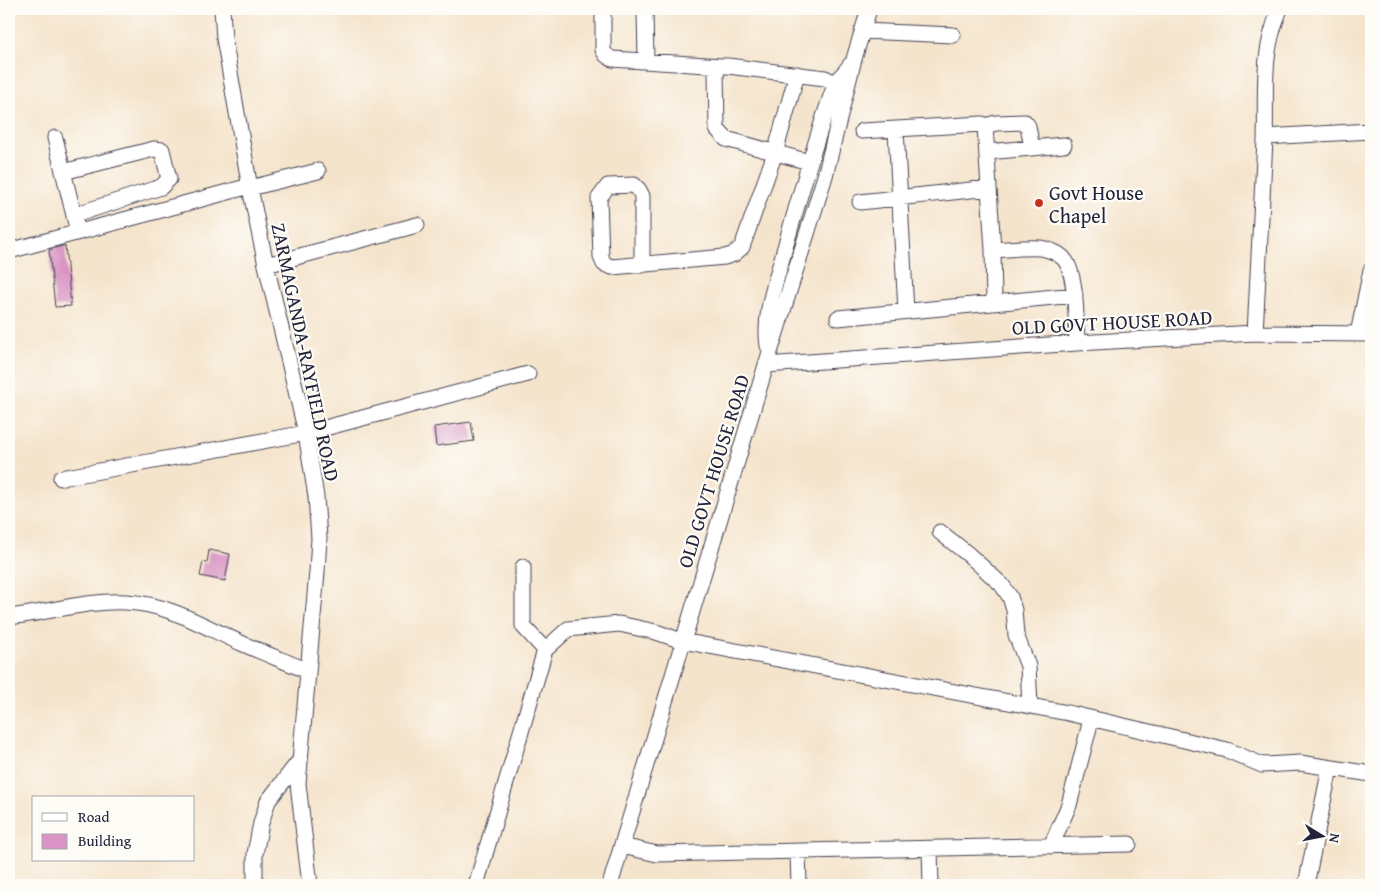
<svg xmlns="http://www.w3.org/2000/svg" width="1380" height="894" font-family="'Gentium Book Plus',serif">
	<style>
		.building { fill: #d994c5 }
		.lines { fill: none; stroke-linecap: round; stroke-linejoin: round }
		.minor-casing { stroke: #423f51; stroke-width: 17 }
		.minor { stroke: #fff; stroke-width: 15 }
		.poi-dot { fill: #c8321e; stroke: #fdfcf7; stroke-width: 2 }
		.labels { text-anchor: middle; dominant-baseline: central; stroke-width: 4.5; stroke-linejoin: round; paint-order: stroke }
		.poi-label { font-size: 20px; fill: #22223b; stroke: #fdfcf7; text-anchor: start }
		.street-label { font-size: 20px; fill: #22223b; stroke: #fdfcf7 }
	</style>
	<rect width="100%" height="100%" fill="#fdfcf7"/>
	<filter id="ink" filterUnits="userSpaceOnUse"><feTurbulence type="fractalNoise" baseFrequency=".02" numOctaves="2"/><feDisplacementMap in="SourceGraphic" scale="10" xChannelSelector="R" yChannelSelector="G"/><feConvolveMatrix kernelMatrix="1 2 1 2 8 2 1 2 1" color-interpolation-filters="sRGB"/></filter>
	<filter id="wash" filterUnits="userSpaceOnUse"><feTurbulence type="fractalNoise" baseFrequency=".0096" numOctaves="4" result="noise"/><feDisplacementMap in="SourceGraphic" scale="20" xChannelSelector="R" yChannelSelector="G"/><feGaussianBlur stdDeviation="1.12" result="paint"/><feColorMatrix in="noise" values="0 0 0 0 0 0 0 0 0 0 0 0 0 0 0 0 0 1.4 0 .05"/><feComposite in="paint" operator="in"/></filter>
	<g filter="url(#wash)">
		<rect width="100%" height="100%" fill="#f5e4cc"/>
		<g id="blocks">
			<path class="building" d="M62,246h3l6,60 -16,1 -6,-57z
				M471,422l3,19 -38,5 -2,-19z
				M209,550l21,4 -5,27 -25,-5 3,-14 4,1z"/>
		</g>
	</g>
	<g filter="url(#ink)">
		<use href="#blocks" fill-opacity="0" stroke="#423f51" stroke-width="1"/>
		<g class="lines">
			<defs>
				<path id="minor" d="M222,9l2,29 26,150 16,77 40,168 10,64 3,41 -2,34 -19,212 12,101
					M603,9v41l3,5 6,4 110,7
					M645,9l1,52
					M862,31l91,4
					M985,126l11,-3 29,-1 3,4 4,22
					M896,130l10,181
					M862,131l120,-7 3,2 8,124 1,53
					M1265,137l106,-6
					M55,138l21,86
					M987,152l77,-7
					M809,162l-83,-23 -9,-10 -1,-59 6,-4h6l97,12 11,5
					M63,172l91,-23 8,1 7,29 -8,8 -87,28
					M250,188l68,-17
					M860,202l129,-14
					M993,250c15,-1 32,-3 47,-2 8,1 19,5 24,11 13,14 12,64 13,84
					M9,251l241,-65
					M266,265l151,-40
					M642,265v-69l-3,-6 -5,-5 -26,1 -9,12 2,59 3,7 8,3 113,-10 9,-3 8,-7 33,-94 22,-79
					M838,318l237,-23
					M1255,333c3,-64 7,-129 10,-193 2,-50 -5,-83 15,-131
					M1358,334l13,-64
					M768,346c-5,-32 8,-64 16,-95 15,-53 30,-106 48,-158l4,-10 15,-19
					M766,365l59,-189 29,-117 15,-50
					M61,478l245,-45 222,-59
					M940,532l29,23 33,30 8,12 4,13 2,25 12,31 2,40
					M523,567v59l22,24
					M9,617c39,-4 78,-17 117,-15 43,2 77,24 115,41 22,10 44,18 67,28
					M622,846l35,8 472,-10
					M1051,846l18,-41 22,-85
					M930,849l1,36
					M798,852l1,33
					M1307,880l23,-112
					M253,885l2,-7v-24l6,-31 7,-22 32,-41
					M476,885l69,-235 23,-21 51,-5 37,8 26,9 386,72 159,37 35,15 38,-2 71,11
					M610,885l156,-520 311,-22 178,-10 116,1"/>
			</defs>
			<use href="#minor" class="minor-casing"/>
			<use href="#minor" class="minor"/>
		</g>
	</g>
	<circle class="poi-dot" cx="1039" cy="203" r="5"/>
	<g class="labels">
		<g class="poi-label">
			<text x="1049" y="192">Govt House<tspan x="1049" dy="23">Chapel</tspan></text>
		</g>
		<g class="street-label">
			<text transform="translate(1112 322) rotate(-3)">OLD GOVT HOUSE ROAD</text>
			<text transform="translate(306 352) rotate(78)">ZARMAGANDA-RAYFIELD ROAD</text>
			<text transform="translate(713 471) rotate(-73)">OLD GOVT HOUSE ROAD</text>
		</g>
	</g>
	<rect width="1380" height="894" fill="none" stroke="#fdfcf7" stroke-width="30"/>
	<rect x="32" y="796" width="162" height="65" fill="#fdfcf7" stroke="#a5a5ac"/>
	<rect x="42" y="813" width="25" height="8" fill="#ffffff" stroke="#a5a5ac"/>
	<text x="78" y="822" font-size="15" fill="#22223b">Road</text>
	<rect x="42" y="834" width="25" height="15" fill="#d994c5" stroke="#a5a5ac"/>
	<text x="78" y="846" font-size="15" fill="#22223b">Building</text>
	<g transform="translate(1322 836) rotate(100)" stroke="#fdfcf7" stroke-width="4" paint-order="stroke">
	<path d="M0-4L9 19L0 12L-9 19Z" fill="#22223b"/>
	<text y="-8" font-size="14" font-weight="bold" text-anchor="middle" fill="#22223b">N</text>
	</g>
</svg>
